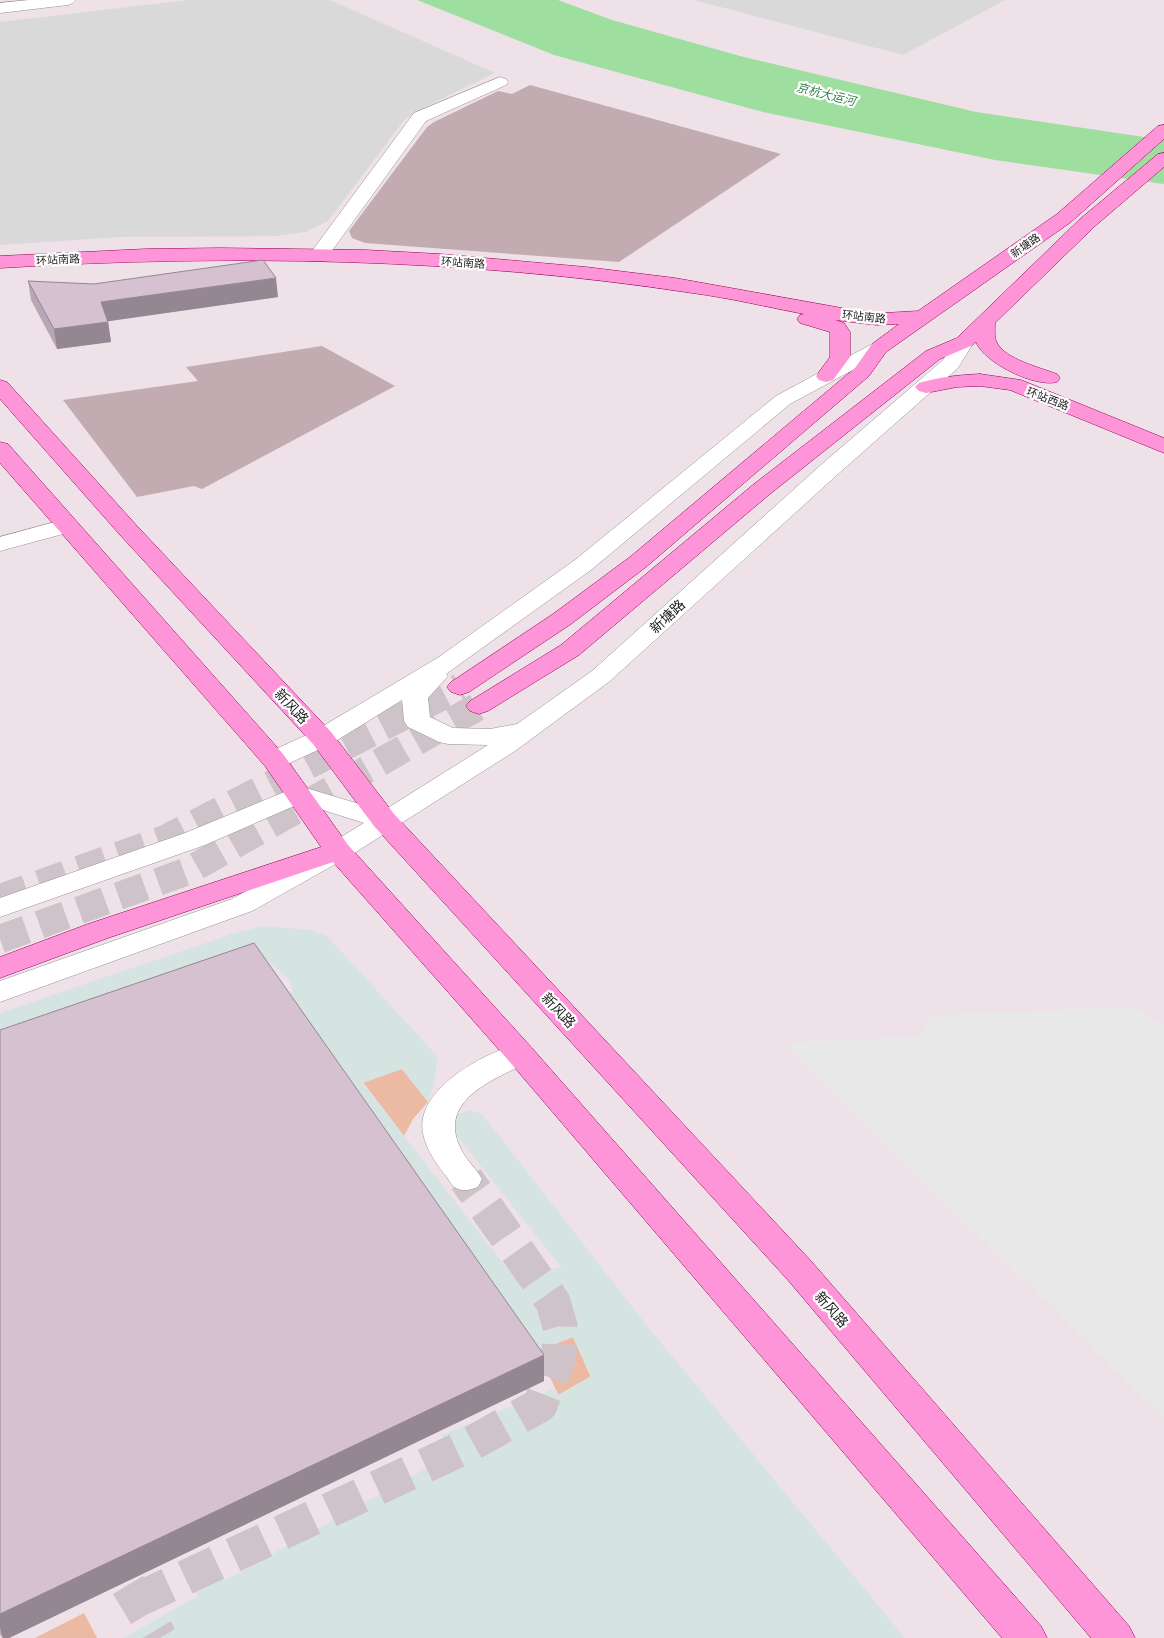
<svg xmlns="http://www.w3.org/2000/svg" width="1164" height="1638" font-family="'Noto Sans','Noto Sans SC',sans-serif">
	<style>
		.residential { fill: #dad9da }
		.construction { fill: #c3acb1 }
		.grass { fill: #ecb9a3 }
		.parking { fill: #e8e8e8 }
		.plaza { fill: #d5e4e1 }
		.water { fill: #9ede9f }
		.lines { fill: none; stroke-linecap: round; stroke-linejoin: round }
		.minor-tunnel { stroke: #cec3c9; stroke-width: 35; stroke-dasharray: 35 18; stroke-linecap: butt }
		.major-tunnel { stroke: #cec3c9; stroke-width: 28; stroke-dasharray: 28 14; stroke-linecap: butt }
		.minor-casing { stroke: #939393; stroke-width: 1 }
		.major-casing { stroke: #940050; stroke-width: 1 }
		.minor { fill: #fff; fill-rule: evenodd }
		.major { fill: #ff95d9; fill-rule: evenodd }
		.wall { fill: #b7a6b3 }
		.shaded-wall { fill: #958792 }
		.building { fill: #d5c1d0; stroke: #958792 }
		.labels { text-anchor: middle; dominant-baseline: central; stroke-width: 4.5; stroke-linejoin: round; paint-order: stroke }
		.far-street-label { font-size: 11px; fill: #1c1c1c; stroke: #fff }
		.far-water-label { font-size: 12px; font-style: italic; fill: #35804a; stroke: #fff }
		.street-label { font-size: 14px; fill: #1c1c1c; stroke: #fff }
	</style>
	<rect width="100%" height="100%" fill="#eee1e8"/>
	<path class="residential" d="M188,0h142l165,73 -70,34 -20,12 -77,102 -23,11 -28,4 -156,1 -121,8v-223z
		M694,0h311l-102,55z"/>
	<path class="construction" d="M530,85l251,69 -162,108 -254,-19 -13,-5 -3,-7 78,-104 7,-5 64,-31 14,3z
		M322,346l73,40 -193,103 -8,-3 -57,11 -74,-97 135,-19 -12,-14z"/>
	<path class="grass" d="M402,1069l26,33 -15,17 -9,17 -41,-54z
		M573,1337l23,52 -31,19 -28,-57z
		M84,1613l13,25h-62z"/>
	<path class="parking" d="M1133,1007l31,18v394l-381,-376 139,-7 10,-21z"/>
	<path class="plaza" d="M263,926l48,4 16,6 111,121 -4,27 -6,18 -26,-33 -39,14 153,197 45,-13 -111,-140 6,-12 14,-5 10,3 9,10 159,204 257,311h-782l75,-42 -4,-7 26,-14 4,6 228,-127 -11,-19 113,-46 4,6 33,-19 -18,-39 -36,14 -257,-349 13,-11 -5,-13 -33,-28 -255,86v-23l235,-80z"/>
	<path class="water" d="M417,0h141l54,20 128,36 236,56 188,28v44l-169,-24 -232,-48 -209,-57z"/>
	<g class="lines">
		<path class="minor-tunnel" d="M128,1585l32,53
			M137,1600l330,-154 73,-41 19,-49 1,-30 -7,-24 -87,-123"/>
		<path class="major-tunnel" d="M0,898l165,-59 295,-152
			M0,939l188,-68 291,-165"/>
		<defs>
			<path id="minor" d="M29,0h47l-3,3 -5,2 -68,8v-10z
				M500,77l6,2 2,3 -2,3 -80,36 -100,138 -7,2 -7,-2 -3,-4 3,-4 102,-138z
				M964,336l7,2 3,4 -16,26 -120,106 -228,207 -95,70 -167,106 -96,54 -252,91v-21l232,-82 96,-54 36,-22 -63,-20 -96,42 -205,72v-19l185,-65 114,-47 84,25 105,-66 -40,-1 -9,-2 -31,-15 -4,-6 -2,-21 -71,44 -48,22 -9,2 -9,-2 -4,-6 4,-6 48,-22 126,-75 136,-97 201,-164 96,-52 7,-2 7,2 3,4 -3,4 -96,52 -199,166 -145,104 2,2 -20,22 2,19 23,11 37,1 27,-5 75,-53 230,-207 121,-104 14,-22z
				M66,519l8,2 4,5 -4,5 -74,20v-14z
				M520,1043l11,4 5,7 -5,7c-34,17 -94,38 -71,86 5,12 16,21 22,32l-4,8c-8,3 -15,5 -22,1 -4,-2 -7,-8 -10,-12 -13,-16 -29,-40 -22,-62 12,-36 63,-61 96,-71z"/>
			<path id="major" d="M1164,125v14l-93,83 -185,130 -17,24 -223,191 -75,57 -102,68 -9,3 -9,-3 -4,-5 4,-5 102,-68 77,-57 225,-189 17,-24 27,-20 -22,1 -42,-5 9,3 6,9v25l-17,23 -7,2 -7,-2 -3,-4 14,-19v-25l-30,-9 -3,-4 3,-4 4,-1c-37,-7 -74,-16 -112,-21 -229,-35 -461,-39 -692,-25v-12l146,-7 74,-1 146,2 74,4 146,13 89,11 178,32 31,3 34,-2 139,-97 101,-88z
				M1164,153v14l-70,60 -99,96c0,7 -1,14 2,20 8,16 44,25 60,31l3,4 -3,4c-21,6 -73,-19 -81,-40l-5,4 -31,13 -170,135 -191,161 -91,56 -9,3 -9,-3 -4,-5 4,-5 91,-56 193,-161 172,-133 31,-13 123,-119 78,-65z
				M980,374l41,6 143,58v15l-154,-63 -30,-4 -23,1 -31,6 -7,-2 -4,-4 4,-4c20,-6 40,-8 61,-9z
				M0,380l7,2 130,144 194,206 63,82 417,447 318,365 6,12h-44l-304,-359 -413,-453 -61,-82 -192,-208 -121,-137z
				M0,442l8,2 275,310 65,91 183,202 510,579 6,12h-45l-493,-577 -176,-199 -225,76 -108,40v-21l88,-33 233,-77 -56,-81 -265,-303z"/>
		</defs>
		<use href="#minor" class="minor-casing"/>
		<use href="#major" class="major-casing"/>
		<use href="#minor" class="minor"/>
		<use href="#major" class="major"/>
	</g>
	<path class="wall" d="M28,281l250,16 -170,24 3,21 -54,7 -26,-49z
		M0,1030l544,351 -535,257h-7l-2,-4z"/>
	<path class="shaded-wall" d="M276,278l2,19 -175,25 -2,-20z
		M108,322l3,20 -54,7 -3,-20z
		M544,1355v26l-535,257h-6l-3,-11v-13z"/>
	<path class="building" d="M263,260l13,18 -175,24 7,20 -54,7 -26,-48 66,3z
		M254,943l290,412 -544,259v-584z"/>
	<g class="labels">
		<g class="far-street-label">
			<text transform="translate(1025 245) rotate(-35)">新塘路</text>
			<text transform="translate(58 259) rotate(-3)">环站南路</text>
			<text transform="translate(463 262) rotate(4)">环站南路</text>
			<text transform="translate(864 316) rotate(6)">环站南路</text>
			<text transform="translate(1048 398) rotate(21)">环站西路</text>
		</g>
		<g class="far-water-label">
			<text transform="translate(826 94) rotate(14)">京杭大运河</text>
		</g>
		<g class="street-label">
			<text transform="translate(667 616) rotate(-43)">新塘路</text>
			<text transform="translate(292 706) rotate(47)">新风路</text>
			<text transform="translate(559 1010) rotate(47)">新风路</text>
			<text transform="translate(832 1309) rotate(49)">新风路</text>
		</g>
	</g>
</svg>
